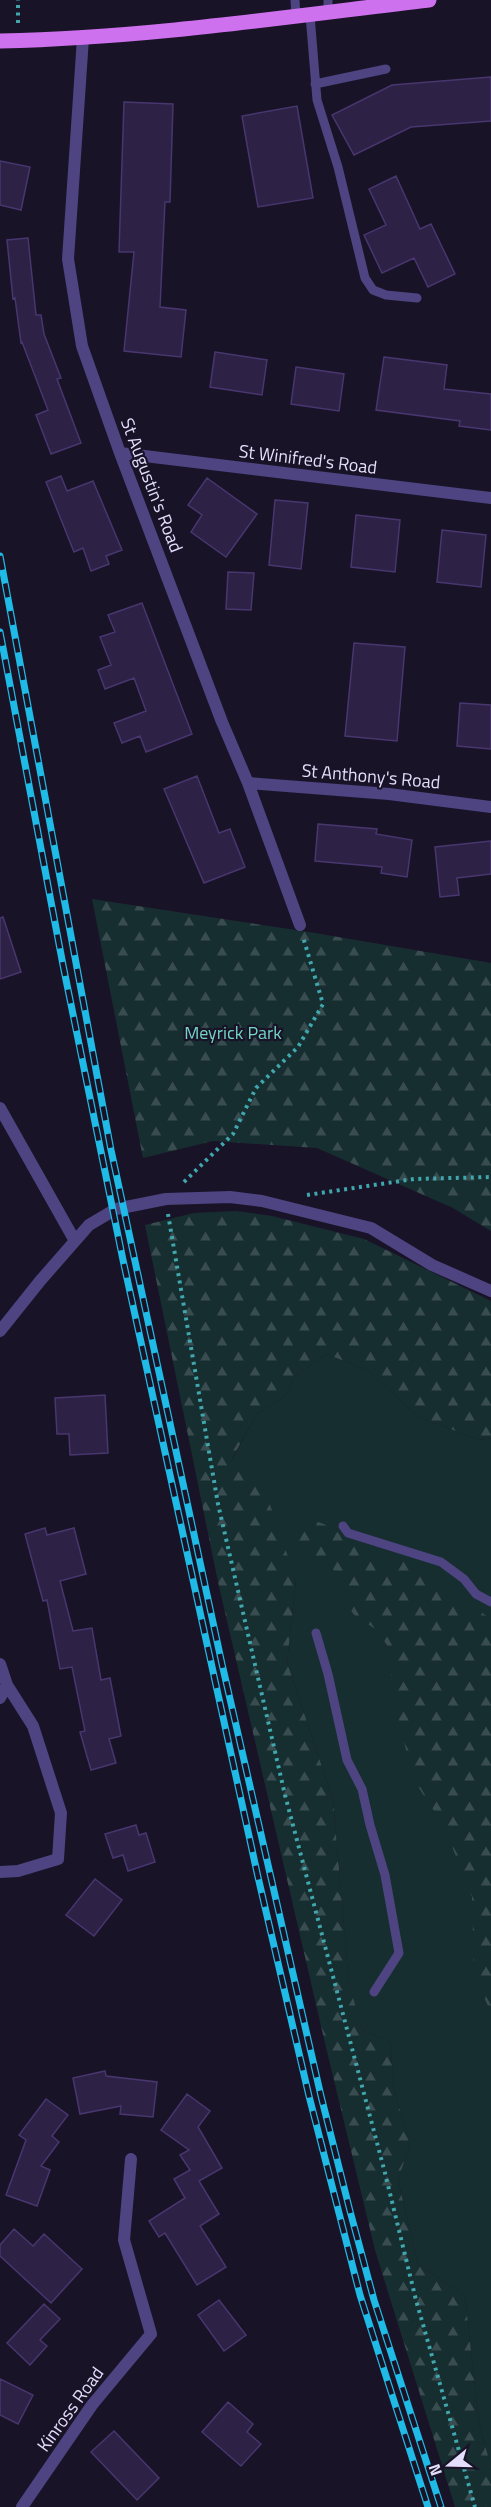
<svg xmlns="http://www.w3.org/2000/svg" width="491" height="2507" font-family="'Titillium Web',sans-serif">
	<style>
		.green { fill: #172e30 }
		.forest { fill: url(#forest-firs) }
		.building { fill: #2d2146; stroke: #48366f; stroke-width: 1.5 }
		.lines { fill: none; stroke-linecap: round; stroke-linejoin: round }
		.path { stroke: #3fa7ad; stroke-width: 4; stroke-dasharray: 3 4.5; stroke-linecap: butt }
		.service { stroke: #4d4481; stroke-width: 9 }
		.minor { stroke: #4d4481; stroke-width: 12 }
		.primary { stroke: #ce71ee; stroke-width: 15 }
		.rail-casing { stroke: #1fbae5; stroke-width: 7 }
		.rail { stroke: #191327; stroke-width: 4.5; stroke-dasharray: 14; stroke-linecap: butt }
		.labels { text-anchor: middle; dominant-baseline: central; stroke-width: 4.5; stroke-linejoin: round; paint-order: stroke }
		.street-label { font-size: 18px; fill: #e4ddfb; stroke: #191327 }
		.park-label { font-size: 18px; fill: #71d4c6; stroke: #191327 }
	</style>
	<defs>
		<pattern id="forest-firs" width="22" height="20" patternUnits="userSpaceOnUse" patternTransform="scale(1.5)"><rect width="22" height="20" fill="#172e30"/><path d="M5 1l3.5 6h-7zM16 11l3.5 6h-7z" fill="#394c4f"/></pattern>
	</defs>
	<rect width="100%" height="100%" fill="#191327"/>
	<path class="green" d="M326,1354l41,16 52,47 60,23 12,-2v1028l-12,-42 -14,-128 -47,-32 -20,-84 12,-36 -16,-54 -4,-49 -27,-10 -14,-46 -16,-185 -46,-138 9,-82 -64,-120 24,-45 28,-18 11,-21z"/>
	<path class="forest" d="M92,899l217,33 182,31v268l-38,-23 -136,-60 -104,-7 -70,17z
		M236,1211l36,5 92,23 127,62v137l-12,2 -60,-23 -52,-47 -41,-16 -31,22 -11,21 -28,18 -24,44 36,40 28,81 -9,82 46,138 16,184 14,47 27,10 4,49 16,54 -12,36 20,84 47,32 14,128 12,42v41h-36l-80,-257 -50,-207 -107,-461 -73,-357 49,-12z
		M316,1521l15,6 17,14 20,10 22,8 19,3 82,57v394l-17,-39 -2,-77 -28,-71 -31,-47 -20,-83 -3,-46 -13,-20 -22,-14 -6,-8 -15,-38 -47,-36z"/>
	<path class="building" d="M491,77v44l-80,6 -57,28 -22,-40 60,-30z
		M124,102l49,2 -3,98h-5l-5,105 26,3 -5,47 -57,-6 10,-99h-15z
		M297,106l16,92 -55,9 -16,-91z
		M0,161l30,6 -9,43 -21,-5z
		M396,176l24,53 11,-5 24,50 -27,13 -14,-29 -32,15 -18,-38 22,-10 -17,-36z
		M28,238l8,77h5l3,19 17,44 -4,1 24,64 -30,11 -15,-39 12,-5 -26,-68 -1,1 -6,-45 -2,1 -6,-59z
		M215,352l52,8 -5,35 -52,-8z
		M384,357l63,8 -3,24 47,5v36l-32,-4 1,-5 -84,-11z
		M296,367l48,7 -5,37 -48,-7z
		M61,476l6,15 26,-10 29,69 -16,6 3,8 -18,7 -8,-23 -9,4 -28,-70z
		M207,478l50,36 -31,43 -35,-25 11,-17 -14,-10z
		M275,500l33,3 -7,66 -32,-4z
		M356,515l44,5 -5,52 -44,-5z
		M442,530l44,5 -5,52 -44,-5z
		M228,572l26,1 -3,37 -25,-1z
		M142,603l50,131 -46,18 -6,-16 -18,7 -8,-20 32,-12 -12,-33 -29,11 -7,-19 13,-5 -11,-28 15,-5 -7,-17z
		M354,643l51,4 -8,94 -52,-5z
		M460,703l31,2v44l-34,-3z
		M197,776l22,57 11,-4 15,38 -41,16 -40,-94z
		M318,824l59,5 -1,5 36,6 -5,37 -26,-4 1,-6 -67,-6z
		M491,841v33l-34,4 2,17 -19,2 -5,-50z
		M3,917l18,55 -21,7v-61z
		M105,1395l3,58 -38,2 -1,-21h-12l-2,-36z
		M45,1528l2,7 27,-7 12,46 -26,7 13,50 19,-3 9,52 9,-2 11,58 -12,3 7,24 -25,7 -11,-38 5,-1 -13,-64 -12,2 -13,-69 -4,1 -18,-67z
		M136,1825l3,10 7,-2 9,29 -27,9 -5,-16 -10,3 -8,-24z
		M95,1879l27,21 -28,36 -28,-21z
		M105,2071l1,5 51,6 -4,35 -33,-3 1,-8 -41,8 -7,-36z
		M187,2094l23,17 -12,16 24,41 -23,13 20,33 -19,12 26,41 -29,18 -32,-52 -6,4 -10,-16 36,-23 -11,-19 16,-9 -10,-15 9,-5 -28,-20z
		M46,2099l22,16 -16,21 7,6 -18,24 9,4 -13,36 -31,-11 20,-55 -7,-5z
		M14,2229l19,17 11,-12 38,35 -31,34 -51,-47v-11z
		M219,2300l27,35 -22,16 -26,-36z
		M44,2304l16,15 -20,21 7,6 -17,19 -23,-22z
		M0,2379l33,16 -15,29 -18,-9z
		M228,2402l25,22 -6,8 14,12 -20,22 -39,-34z
		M114,2431l45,47 -22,22 -46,-48z"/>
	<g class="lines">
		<path class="path" d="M18,23v-23
			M184,1182l49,-48 23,-46 42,-41 25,-43 -20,-67
			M307,1195l107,-16 77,-2
			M168,1214l50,290 67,291 100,378 31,127 59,207"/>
		<path class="service" d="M295,0l1,16
			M328,0v12
			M310,15l7,85 21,67 27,111 8,12 13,5 31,3
			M315,84l71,-15
			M343,1526l5,7 93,29 23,17 12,15 15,8
			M316,1633l12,41 19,86 15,29 8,36 15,50 14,78 -25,39"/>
		<path class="minor" d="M83,38l-15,221 14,87 38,107 102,269 26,61 52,142
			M120,453l371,45
			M248,783l141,11 102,13
			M0,1108l75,133
			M0,1331l40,-50 49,-56 27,-16 50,-10 64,-2 32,4 109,27 61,37 59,26
			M0,1664l7,21 -7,13
			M0,1872l18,-1 40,-12 3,-46 -28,-87 -26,-41
			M22,2507l70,-102 59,-71 -27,-94 7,-81"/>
		<path class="primary" d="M0,41c144,-3 286,-24 429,-41"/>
		<defs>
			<path id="rail" d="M0,556l111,594 111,514 99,432 29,115 24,89 67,207
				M0,632l63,333 60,295 135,617 51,219 51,199 68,212"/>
		</defs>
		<use href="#rail" class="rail-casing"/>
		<use href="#rail" class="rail"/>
	</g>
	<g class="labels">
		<g class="street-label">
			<text transform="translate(308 459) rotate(7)">St Winifred's Road</text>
			<text transform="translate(152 485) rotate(69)">St Augustin's Road</text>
			<text transform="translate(371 776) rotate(5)">St Anthony's Road</text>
			<text transform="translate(70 2409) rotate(-54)">Kinross Road</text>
		</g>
		<g class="park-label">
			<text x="233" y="1032">Meyrick Park</text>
		</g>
	</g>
	<g transform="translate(449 2465) rotate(251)" stroke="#191327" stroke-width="4.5" paint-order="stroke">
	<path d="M0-4.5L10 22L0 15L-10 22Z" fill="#e4ddfb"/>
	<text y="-9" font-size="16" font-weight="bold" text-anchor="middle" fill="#e4ddfb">N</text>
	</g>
</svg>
